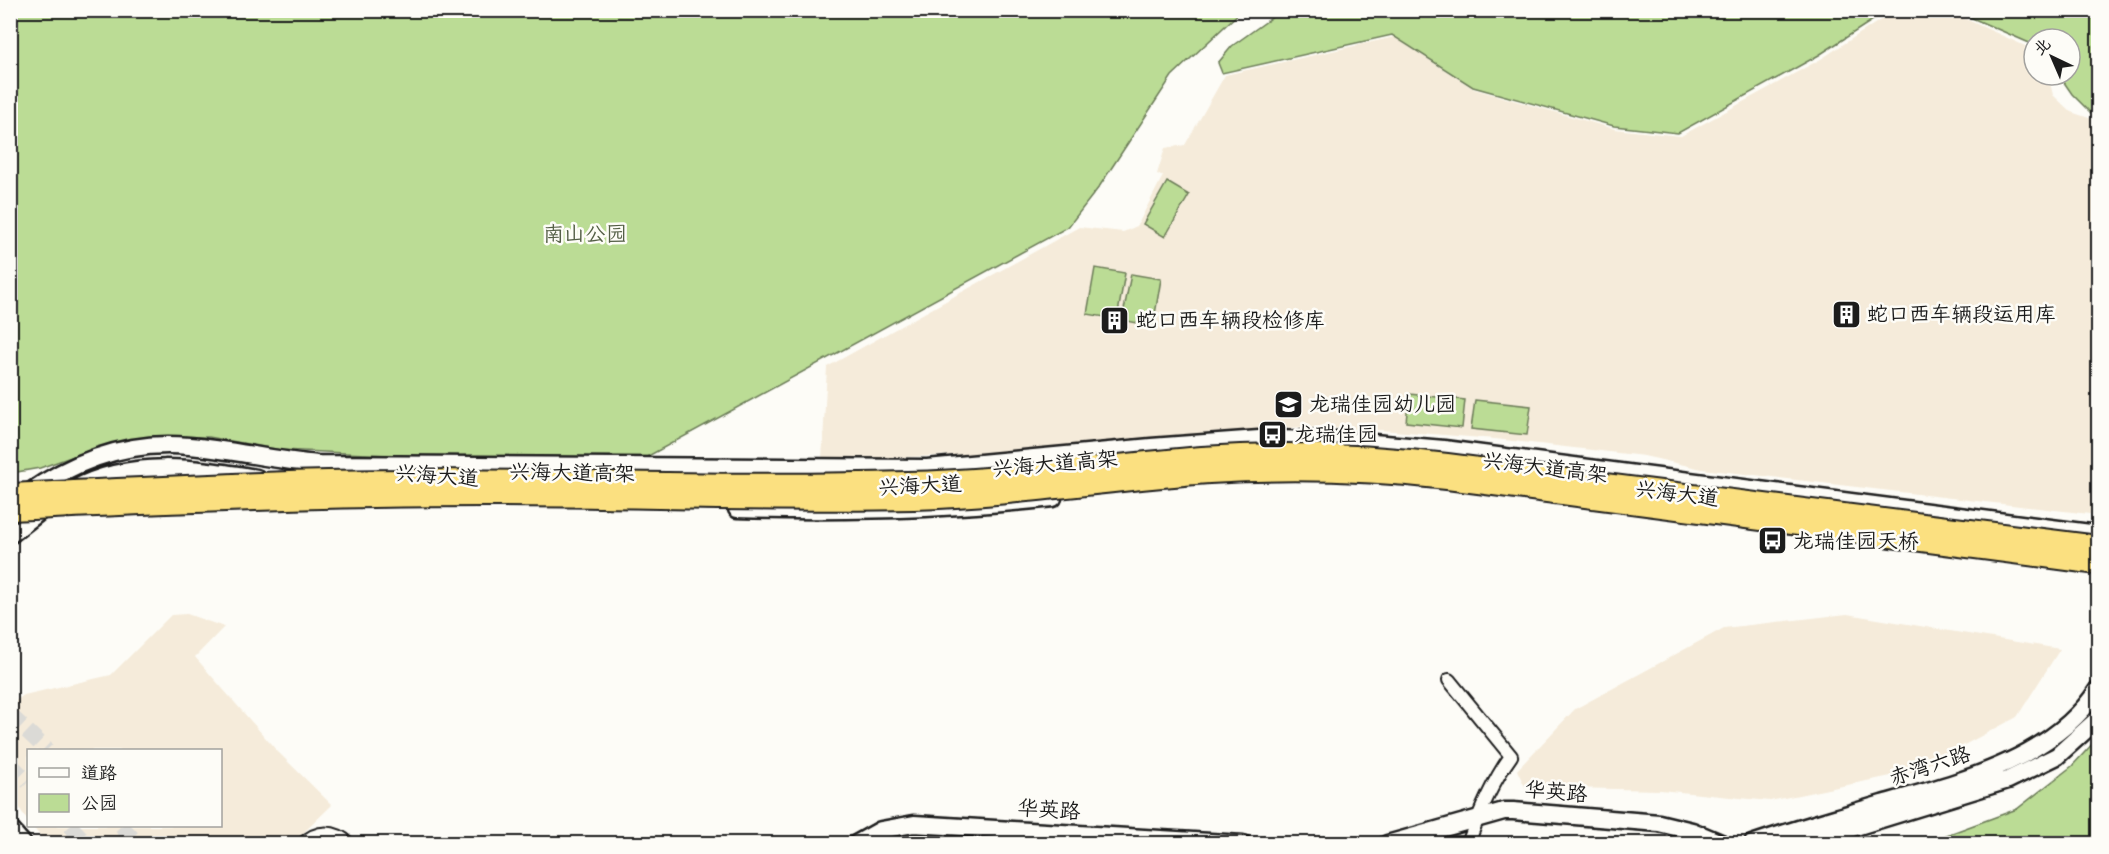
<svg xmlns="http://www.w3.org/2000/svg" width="2109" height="854" font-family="Pangolin,'LXGW WenKai TC',sans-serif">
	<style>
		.built { fill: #f5ebda }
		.green { fill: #bbdc95; stroke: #6c7c58; stroke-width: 1.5 }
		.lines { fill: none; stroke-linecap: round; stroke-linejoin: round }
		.secondary-tunnel { stroke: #dbdad6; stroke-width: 16; stroke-dasharray: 16 8; stroke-linecap: butt }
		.street-casing { stroke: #1c1c1c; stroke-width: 16 }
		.secondary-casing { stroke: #1c1c1c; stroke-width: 21 }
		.street { stroke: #fdfcf7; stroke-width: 12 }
		.secondary { stroke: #fdfcf7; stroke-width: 16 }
		.primary-bridge-casing { stroke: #1c1c1c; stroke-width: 24; stroke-linecap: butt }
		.primary-bridge { stroke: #fbe080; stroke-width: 20 }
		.labels { text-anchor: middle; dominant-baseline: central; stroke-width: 5; stroke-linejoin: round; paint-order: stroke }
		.park-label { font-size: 21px; fill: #545f46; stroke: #fdfcf7 }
		.poi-label { font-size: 21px; fill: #1c1c1c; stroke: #fdfcf7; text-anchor: start }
		.street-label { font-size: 21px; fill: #1c1c1c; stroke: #fdfcf7 }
	</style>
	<rect width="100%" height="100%" fill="#fdfcf7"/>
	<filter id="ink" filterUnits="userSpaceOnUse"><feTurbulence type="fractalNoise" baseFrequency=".0167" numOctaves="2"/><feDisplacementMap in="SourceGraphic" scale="12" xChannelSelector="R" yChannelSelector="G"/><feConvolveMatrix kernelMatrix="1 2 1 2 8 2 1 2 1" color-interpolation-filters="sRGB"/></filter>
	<g filter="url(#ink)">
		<path class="built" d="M1894,11h54l86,39v25h14l5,20 18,17 21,7 6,7v389l-396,-46 -58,-13 -149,-17 -114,-9 -77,-3 -128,8 -216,20 -138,5 5,-93 252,-140 44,5 14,-6 26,-50 -6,-2 8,-26 20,-3 40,-70 169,-38 80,52 141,40 66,7 140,-77z
			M187,614l37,13 -29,30 82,94 55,54 -39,38h-247l-14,-17h188v-76h-192v72l-17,-28v-90l13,-9 87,-20 60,-60z
			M1847,614l213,35 -43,68 -102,54 -145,30 -110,-11 -135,-3 -8,-17 58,-61 149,-81z"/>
		<path class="green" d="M11,11h1230l-69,65 -73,111 -31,40 -427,233 -253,-5 -107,-5 -72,-13h-58l-52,10 -59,21 -29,5z
			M1281,11v-1l606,1 -68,44 -141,78 -64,-7 -141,-39 -81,-52 -170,38 -4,-10 14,-17z
			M1956,11h142v109l-26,-26 -13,-19h11v-36h-36v6z
			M1167,182l22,13 -24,42 -22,-13z
			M1095,268l30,5 -8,46 -30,-5z
			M1131,274l30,5 -8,47 -31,-6z
			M1409,394l56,6 -3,28 -56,-6z
			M1475,400l56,6 -4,29 -56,-6z
			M2098,738v105h-173l92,-34 55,-43z"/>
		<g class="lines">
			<path class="secondary-tunnel" d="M10,715l37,35
				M10,764l18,18
				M70,826l17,18
				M121,826l17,18"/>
			<defs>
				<path id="street" d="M1449,680l62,76c-19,26 -32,57 -43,88
					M303,844c14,-14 32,-14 46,0"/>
				<path id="secondary" d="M74,489c58,-31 121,-21 183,-11
					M25,495c48,-34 104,-55 164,-49 43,4 85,14 128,18l610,4 224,-21 108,-8 79,1 106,9 654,85
					M737,509c106,3 211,1 316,-11
					M10,535l37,-29
					M10,829l13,15
					M856,844l25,-14 33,-6 329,20
					M1387,844l117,-33h9l146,12 33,8 31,13
					M1752,844c43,-15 87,-27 130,-40 75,-21 172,-45 216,-115
					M1800,844l208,-64 49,-24 41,-37"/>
			</defs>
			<use href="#street" class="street-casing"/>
			<use href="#secondary" class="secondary-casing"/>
			<use href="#street" class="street"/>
			<use href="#secondary" class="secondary"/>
			<defs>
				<path id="primary-bridge" d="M10,494c135,-6 270,-14 405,-14 164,0 328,7 492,2 99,-2 196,-17 295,-25 82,-6 164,-3 245,7l651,82
					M10,510c159,-8 318,-14 477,-14 143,0 285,6 427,3 99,-3 197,-19 295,-26 80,-5 159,-3 238,6l651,85"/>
			</defs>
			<use href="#primary-bridge" class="primary-bridge-casing"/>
			<use href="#primary-bridge" class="primary-bridge"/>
		</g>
	</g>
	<defs>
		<symbol id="building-square" viewBox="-11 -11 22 22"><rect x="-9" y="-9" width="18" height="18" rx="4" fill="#1c1c1c" stroke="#fdfcf7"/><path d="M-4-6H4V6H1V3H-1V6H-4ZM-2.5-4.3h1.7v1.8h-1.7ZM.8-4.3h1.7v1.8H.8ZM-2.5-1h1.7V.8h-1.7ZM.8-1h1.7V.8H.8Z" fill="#fff"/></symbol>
		<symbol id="school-square" viewBox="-11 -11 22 22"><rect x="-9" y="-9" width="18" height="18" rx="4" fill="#1c1c1c" stroke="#fdfcf7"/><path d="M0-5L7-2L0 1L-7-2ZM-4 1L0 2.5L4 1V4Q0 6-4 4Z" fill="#fff"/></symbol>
		<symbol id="bus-square" viewBox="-11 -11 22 22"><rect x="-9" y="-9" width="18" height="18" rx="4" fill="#1c1c1c" stroke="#fdfcf7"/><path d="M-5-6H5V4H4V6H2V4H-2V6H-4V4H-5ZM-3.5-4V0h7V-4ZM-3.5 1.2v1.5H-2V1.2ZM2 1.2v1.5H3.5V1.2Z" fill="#fff"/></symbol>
	</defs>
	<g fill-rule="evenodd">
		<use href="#building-square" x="1830" y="298" width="33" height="33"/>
		<use href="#building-square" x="1098" y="304" width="33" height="33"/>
		<use href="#school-square" x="1272" y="388" width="33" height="33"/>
		<use href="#bus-square" x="1256" y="418" width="33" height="33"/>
		<use href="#bus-square" x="1756" y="524" width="33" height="33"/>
	</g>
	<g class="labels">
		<g class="park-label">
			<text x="585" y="234">南山公园</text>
		</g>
		<g class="poi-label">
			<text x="1867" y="314">蛇口西车辆段运用库</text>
			<text x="1136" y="320">蛇口西车辆段检修库</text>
			<text x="1309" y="404">龙瑞佳园幼儿园</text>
			<text x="1294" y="434">龙瑞佳园</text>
			<text x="1793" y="541">龙瑞佳园天桥</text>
		</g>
		<g class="street-label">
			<text transform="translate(1055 464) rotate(-5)">兴海大道高架</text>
			<text transform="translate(1545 468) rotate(7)">兴海大道高架</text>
			<text transform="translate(572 473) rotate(1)">兴海大道高架</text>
			<text transform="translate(437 476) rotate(4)">兴海大道</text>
			<text transform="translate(920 486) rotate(-3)">兴海大道</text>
			<text transform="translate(1677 494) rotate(7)">兴海大道</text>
			<text transform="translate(1930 766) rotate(-18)">赤湾六路</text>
			<text transform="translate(1556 792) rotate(5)">华英路</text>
			<text transform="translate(1049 810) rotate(4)">华英路</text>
		</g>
	</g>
	<rect width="2109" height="854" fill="none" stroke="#fdfcf7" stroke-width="36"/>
	<rect x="18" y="18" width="2073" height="818" fill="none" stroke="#1c1c1c" stroke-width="2" filter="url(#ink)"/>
	<rect x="27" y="749" width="195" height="78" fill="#fdfcf7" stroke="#a3a29f" stroke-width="1.5"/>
	<rect x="39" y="768" width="30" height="9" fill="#fdfcf7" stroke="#a3a29f" stroke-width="1.5"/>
	<text x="81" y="779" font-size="18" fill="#1c1c1c">道路</text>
	<rect x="39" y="794" width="30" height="18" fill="#bbdc95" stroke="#a3a29f" stroke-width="1.5"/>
	<text x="81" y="809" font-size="18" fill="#1c1c1c">公园</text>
	<g transform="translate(2052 57) rotate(316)"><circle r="28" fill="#fdfcf7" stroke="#a3a29f" stroke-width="1.5"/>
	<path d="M0-4.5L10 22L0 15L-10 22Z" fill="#1c1c1c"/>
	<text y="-9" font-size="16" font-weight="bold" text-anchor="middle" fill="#1c1c1c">北</text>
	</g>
</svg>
